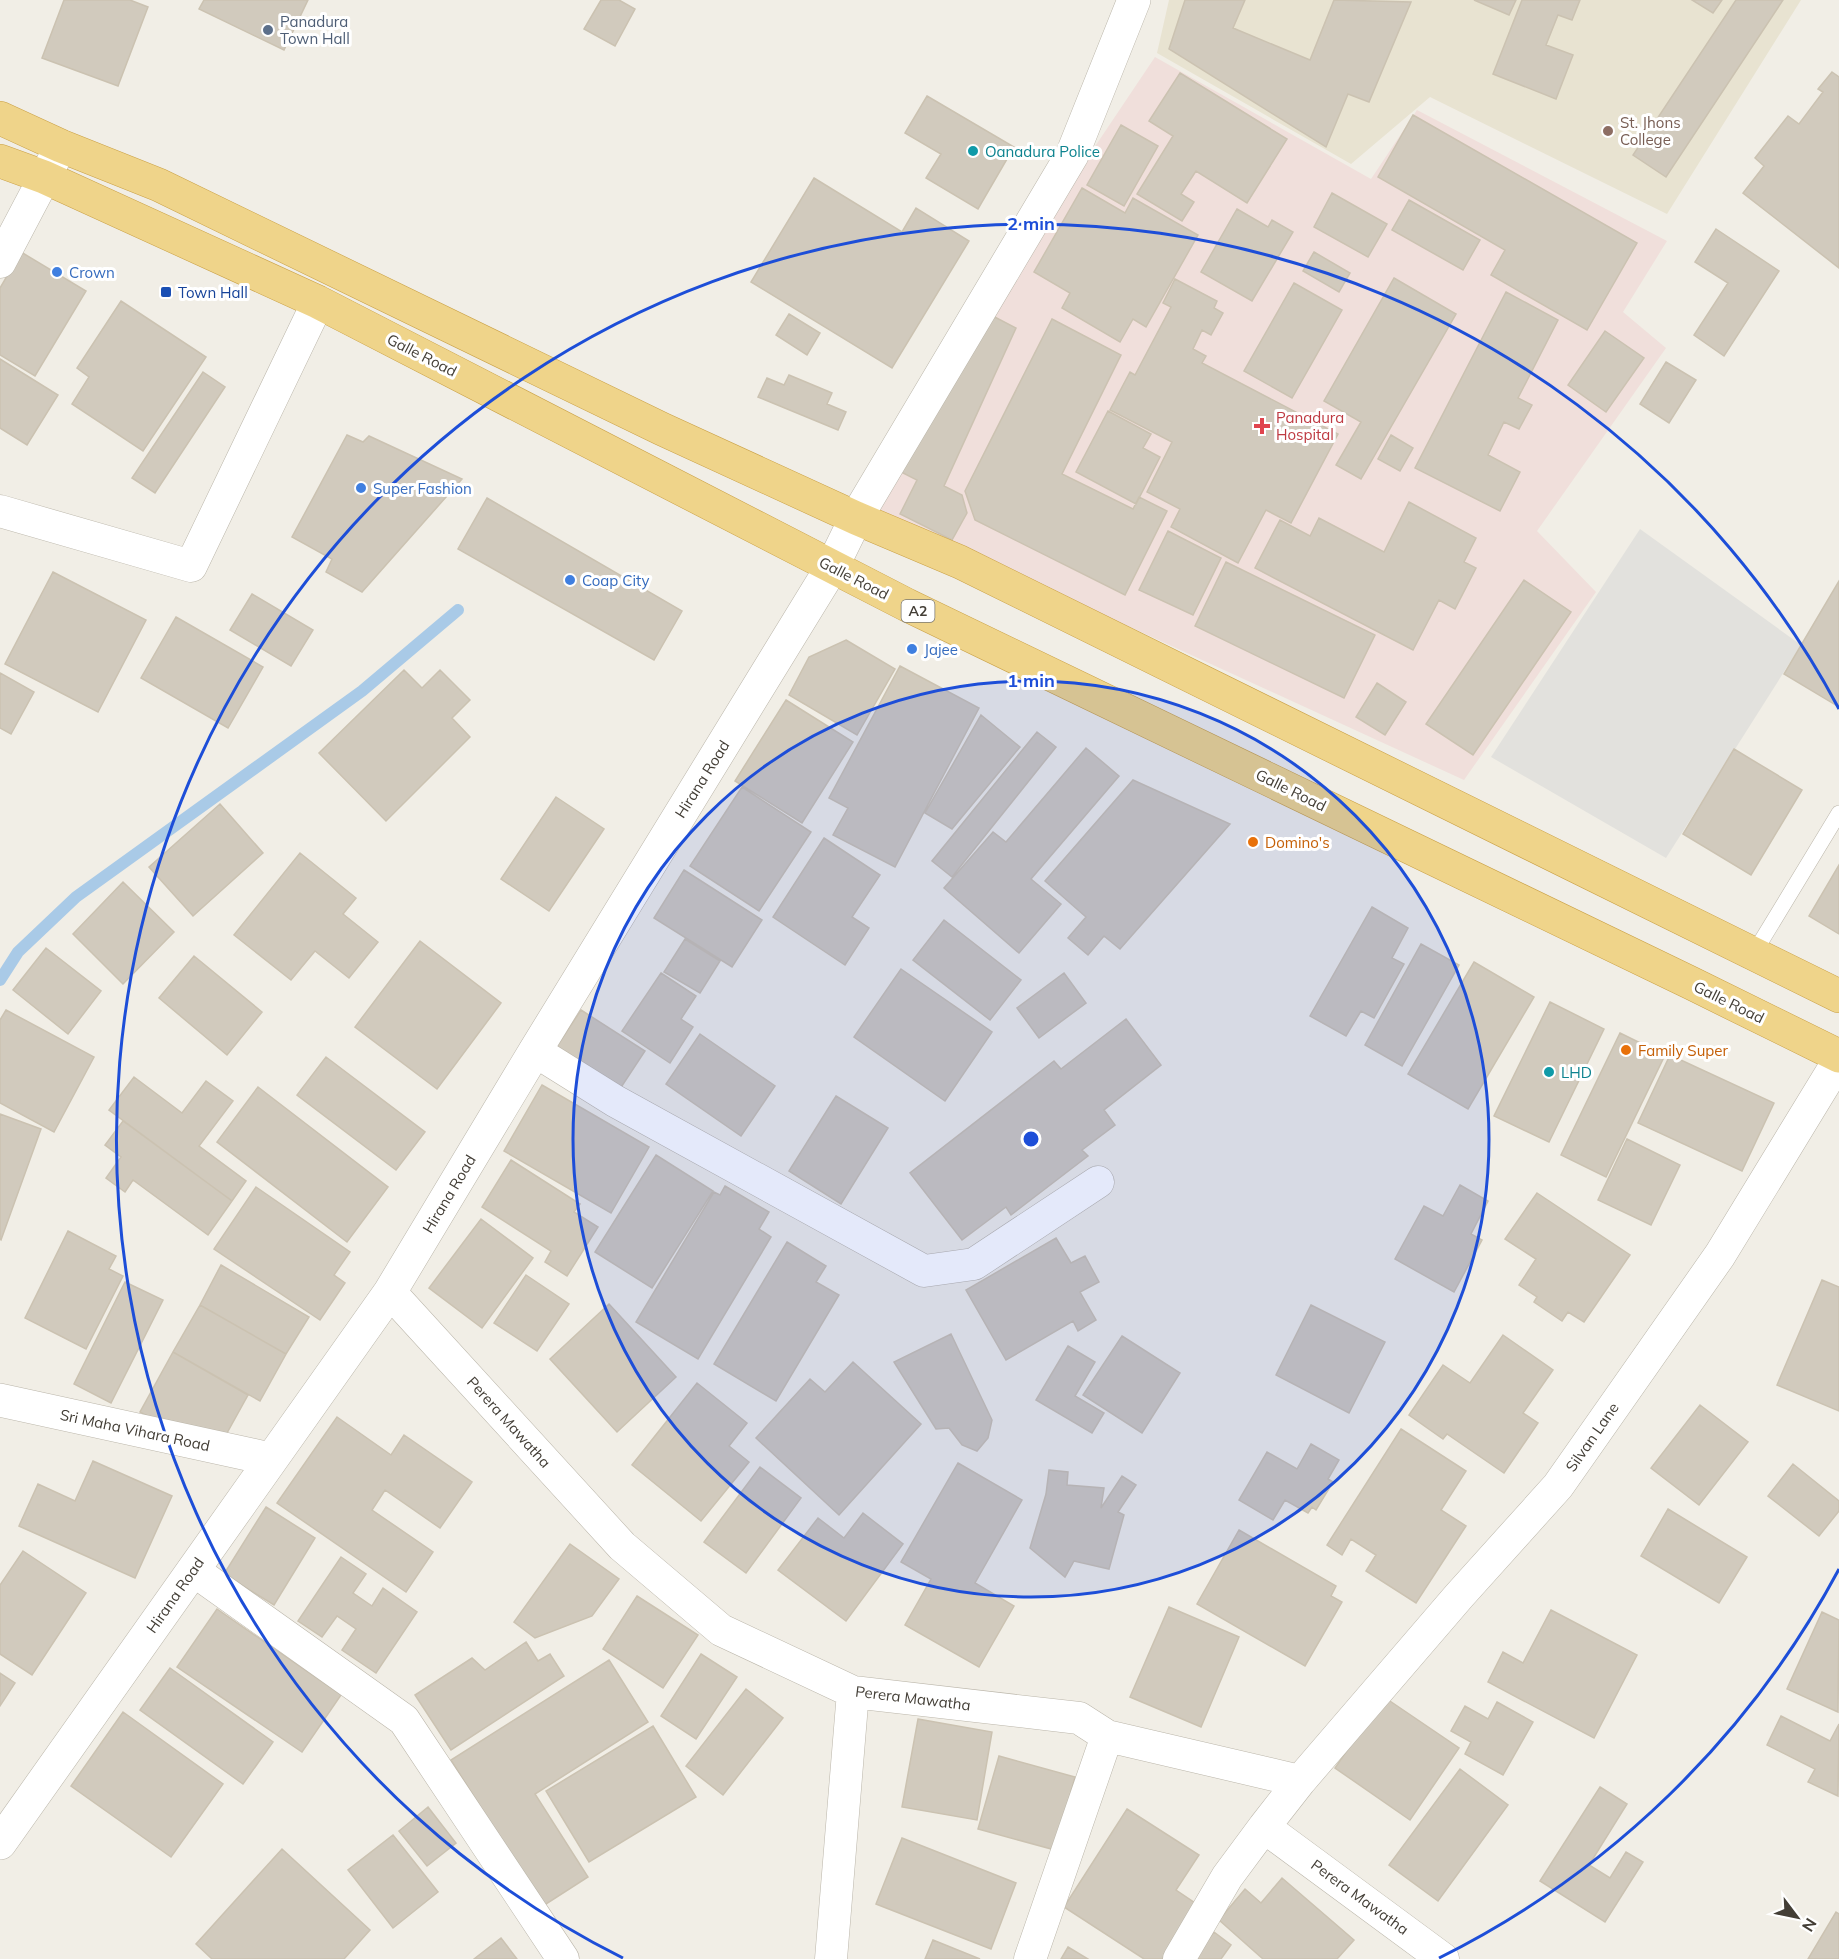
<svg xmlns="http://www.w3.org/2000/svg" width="1839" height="1959" font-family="Mulish,sans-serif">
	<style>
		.education { fill: #e8e3d1 }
		.medical { fill: #f0dfdb }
		.parking { fill: #e2e1dd }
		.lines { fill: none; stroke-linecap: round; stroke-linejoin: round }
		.stream { stroke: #a9cae7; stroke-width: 12 }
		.building { fill: #d1cabd; stroke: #cbc2b1; stroke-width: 1.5 }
		.service-casing { stroke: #bbb6aa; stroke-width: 16 }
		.minor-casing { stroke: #bbb6aa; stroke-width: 33 }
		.tertiary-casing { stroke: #bbb6aa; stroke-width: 34 }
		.trunk-casing { stroke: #caa147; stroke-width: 34 }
		.service { stroke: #fff; stroke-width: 15 }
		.minor { stroke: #fff; stroke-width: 32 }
		.tertiary { stroke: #fff; stroke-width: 33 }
		.trunk { stroke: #efd48a; stroke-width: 33 }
		.ring { fill: none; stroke: #1d4ed8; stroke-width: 3 }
		.service-dot { fill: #5c6f8a; stroke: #fff; stroke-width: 2 }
		.education-dot { fill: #8d6e63; stroke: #fff; stroke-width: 2 }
		.culture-dot { fill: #0f9aa8; stroke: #fff; stroke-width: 2 }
		.shop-dot { fill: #3f7fe0; stroke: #fff; stroke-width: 2 }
		.transit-dot { fill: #1a4fb4; stroke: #fff; stroke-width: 2 }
		.health-dot { fill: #e0444e; stroke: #fff; stroke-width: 2 }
		.food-dot { fill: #e8710a; stroke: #fff; stroke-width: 2 }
		.labels { text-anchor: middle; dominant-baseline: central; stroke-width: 6; stroke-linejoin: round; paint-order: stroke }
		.shield { fill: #fff; stroke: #7b7872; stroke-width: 1.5 }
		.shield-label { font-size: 14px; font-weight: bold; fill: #433e36 }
		.service-label { font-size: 15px; fill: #4e5e75; stroke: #fff; text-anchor: start }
		.education-label { font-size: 15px; fill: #785e54; stroke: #fff; text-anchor: start }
		.culture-label { font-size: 15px; fill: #0d838f; stroke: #fff; text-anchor: start }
		.shop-label { font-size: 15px; fill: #366cbe; stroke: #fff; text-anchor: start }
		.transit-label { font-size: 15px; fill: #164399; stroke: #fff; text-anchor: start }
		.street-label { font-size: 15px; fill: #433e36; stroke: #fff }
		.health-label { font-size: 15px; fill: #be3a42; stroke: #fff; text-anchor: start }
		.food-label { font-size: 15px; fill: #c56008; stroke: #fff; text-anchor: start }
		.centre { fill: #1d4ed8; stroke: #fff; stroke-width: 3 }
		.ring-label { font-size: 18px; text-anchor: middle; font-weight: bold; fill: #1d4ed8; stroke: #fff; stroke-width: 6; stroke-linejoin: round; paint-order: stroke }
	</style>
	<rect width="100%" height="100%" fill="#f1eee6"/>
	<path class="education" d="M1169,0h632l-134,214 -237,-117 -79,67 -194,-111z"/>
	<path class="medical" d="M1155,57l216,122 46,-69 250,131 -44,71 43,36 -129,183 59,61 -132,188 -600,-275 122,-196z"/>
	<path class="parking" d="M1640,529l161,116 -135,213 -175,-101z"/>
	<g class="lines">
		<path class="stream" d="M0,980l18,-28 58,-55 286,-206 96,-81"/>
	</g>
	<path class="building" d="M64,0h66l18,7 -30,79 -76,-28z
		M204,0h104l-24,50 -85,-41z
		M601,0h18l16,9 -20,37 -31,-17z
		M1185,0h60l-12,28 77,32 24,-60 77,2 -42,100 -21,-8 -22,53 -157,-98z
		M1474,0h42l-7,15z
		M1522,0h58l-8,20 -14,-5 -12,30 27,10 -17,44 -63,-25z
		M1692,0h30l-9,13z
		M1736,0h47l-117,177 -33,-22z
		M1832,72l7,5v191l-96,-75 21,-27 -9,-8 33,-42 11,8 24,-32 -5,-3z
		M1180,73l107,66 -40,64 -51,-32 -15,23 13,8 -12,19 -45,-27 36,-58 -24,-15z
		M927,96l87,51 -36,62 -52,-31 15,-24 -36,-21z
		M1413,115l224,128 -50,87 -96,-55 14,-25 -127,-73z
		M1121,125l37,21 -34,60 -37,-21z
		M814,178l88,54 14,-24 53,33 -77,127 -141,-86z
		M1082,188l43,25 8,-15 65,37 -52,92 -13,-8 -13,23 -58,-34 8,-15 -36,-21z
		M1332,193l55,31 -19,33 -54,-30z
		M1409,200l71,40 -17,30 -71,-40z
		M1237,209l31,18 4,-7 21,12 -41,69 -51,-29z
		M1716,229l63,42 -55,85 -30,-21 34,-52 -33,-21z
		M21,252l65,39 -51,85 -35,-21v-67z
		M1314,252l36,21 -11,19 -36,-21z
		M1394,278l62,36 -95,165 -25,-14 25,-43 -37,-21z
		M1175,279l42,22 -3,7 9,5 -12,22 -9,-5 -9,19 13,7 -4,7 136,71 -47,89 -25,-13 -28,53 -67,-36 9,-18 -33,-17 25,-50 -62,-32 20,-38 5,3 36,-68 -8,-4z
		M1294,283l48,27 -50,88 -48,-27z
		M1506,292l52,28 -40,78 14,7 -13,24 -15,-7 -16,33 32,17 -20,39 -85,-43z
		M121,301l85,56 -63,94 -71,-47 17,-27 -12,-9z
		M987,313l29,15 -72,158 18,9 5,18 -15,27 -52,-26 17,-34 -18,-9z
		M789,314l31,19 -13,22 -31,-20z
		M1052,319l69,36 -59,119 71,35 6,-12 28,14 -42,84 -150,-75 -10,-29z
		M1605,331l39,27 -38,54 -38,-27z
		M0,359l58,36 -31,50 -27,-17z
		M1666,362l30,18 -27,43 -29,-19z
		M203,372l22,15 -70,106 -23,-15z
		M789,375l43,18 -5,11 19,8 -8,18 -80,-33 9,-19 17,7z
		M1108,411l43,23 -8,14 17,9 -24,47 -60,-32z
		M347,435l16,7 6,-6 93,43 -100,113 -36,-20 6,-13 -40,-22z
		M1391,435l22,13 -13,23 -22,-12z
		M487,498l195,113 -28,49 -196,-111z
		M1409,502l67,36 -12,24 12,6 -21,41 -16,-9 -26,50 -158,-82 25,-48 30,16 9,-18 65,34z
		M1168,531l53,27 -28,57 -54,-25z
		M1226,562l149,73 -31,63 -149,-72z
		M53,572l93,48 -48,92 -93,-48z
		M1524,580l47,32 -98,143 -47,-31z
		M1839,581v126l-55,-33z
		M252,594l61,36 -22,36 -61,-36z
		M176,617l87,50 -35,61 -87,-50z
		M846,640l49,29 -38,66 -68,-40 20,-38z
		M900,666l79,42 -84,159 -62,-32 15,-27 -19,-10z
		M404,670l18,18 18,-18 30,30 -18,18 18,19 -84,84 -67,-68z
		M0,673l34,19 -23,42 -11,-6z
		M1377,683l29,19 -21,33 -29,-18z
		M786,700l67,42 -51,81 -67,-42z
		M981,715l39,32 -68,82 -27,-16z
		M1037,732l19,15 -104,130 -20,-16z
		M1086,748l33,28 -88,103 30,25 -42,49 -75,-65 49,-56 13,10z
		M1734,749l68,41 -51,85 -68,-41z
		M1133,780l97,44 -110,125 -16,-13 -16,19 -20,-17 18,-21 -41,-36z
		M742,787l69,45 -52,79 -69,-45z
		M556,797l48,32 -55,82 -48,-32z
		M220,804l43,49 -70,63 -44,-49z
		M824,838l56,37 -28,42 17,11 -24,37 -72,-48z
		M300,853l56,45 -13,16 35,28 -29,36 -34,-27 -24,29 -57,-45z
		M1839,865v69l-30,-18z
		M684,870l78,50 -30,47 -78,-49z
		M123,882l51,50 -51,52 -50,-50z
		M1372,907l36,21 -16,30 12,6 -30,54 -13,-7 -15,25 -36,-20z
		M944,920l77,60 -31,40 -77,-60z
		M685,939l35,22 -20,32 -36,-21z
		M420,941l81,62 -64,86 -82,-62z
		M1421,944l38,21 -57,101 -37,-21z
		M46,948l55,43 -33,43 -55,-44z
		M194,956l68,56 -35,43 -68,-57z
		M1474,962l60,35 -66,112 -60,-35z
		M901,969l91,63 -47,69 -91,-64z
		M661,973l35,23 -15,23 12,8 -23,36 -48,-32z
		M1064,973l22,30 -47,35 -22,-30z
		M1550,1002l54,27 -55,113 -55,-26z
		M6,1010l88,47 -40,75 -54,-29v-83z
		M581,1010l64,41 -31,47 -64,-41z
		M1126,1019l35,46 -57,45 11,15 -33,25 6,6 -77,59 -5,-8 -44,33 -52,-67 144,-112 7,8z
		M1620,1033l45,22 -59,122 -45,-22z
		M700,1034l75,52 -34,50 -75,-52z
		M1670,1055l104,48 -32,68 -104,-48z
		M326,1057l99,75 -29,38 -99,-75z
		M134,1077l48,36 24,-32 27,20 -34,45 47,35 -14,20 -123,-91z
		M542,1085l107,62 -38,66 -107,-62z
		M258,1087l130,100 -41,55 -130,-100z
		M836,1096l52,32 -47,76 -52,-33z
		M0,1114l41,15 -40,111 -1,-1z
		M123,1121l109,80 -24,34 -75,-55 -8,12 -19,-14 15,-21 -16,-12z
		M1627,1139l53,26 -29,60 -53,-25z
		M656,1155l57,36 -61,97 -57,-36z
		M511,1160l69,44 -6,8 24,15 -31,49 -22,-14 6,-11 -69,-44z
		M1460,1185l28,16 -17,33 11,6 -28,52 -59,-33 29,-53 19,10z
		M725,1186l44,26 -10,17 12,8 -73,122 -62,-37 78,-130 6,3z
		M256,1187l94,65 -16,23 11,8 -25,37 -106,-71z
		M1537,1193l93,62 -46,67 -16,-10 -6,9 -28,-19 3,-5 -18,-12 17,-26 -31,-20z
		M481,1219l52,39 -51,70 -53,-40z
		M68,1231l48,25 -7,13 14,7 -37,73 -61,-31z
		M1056,1238l15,25 14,-7 14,26 -19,10 16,28 -18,11 -5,-10 -67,39 -40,-70z
		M787,1242l39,24 -10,16 23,13 -63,106 -62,-37z
		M221,1265l88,52 -23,37 -86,-49z
		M526,1275l43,29 -32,47 -43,-28z
		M1822,1280l17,7v124l-62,-26z
		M125,1282l38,18 -52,103 -37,-19z
		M609,1304l67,73 -59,55 -67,-73z
		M200,1305l86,49 -26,47 -87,-49z
		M1311,1305l74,37 -36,71 -73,-38z
		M951,1334l41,86 -4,18 -11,13 -15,-6 -13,-17 -13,1 -42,-67z
		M1503,1335l50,35 -30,43 15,10 -34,50 -57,-39 -4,5 -34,-24 34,-50 27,18z
		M1122,1336l58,37 -38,60 -59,-38z
		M1068,1346l27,16 -20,34 29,17 -12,20 -56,-33z
		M173,1352l75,43 -21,38 -56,-4 -31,-17z
		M853,1362l68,62 -82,91 -83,-77 54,-59 15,13z
		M697,1383l50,40 -18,23 20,16 -48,59 -69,-56z
		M1700,1405l48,37 -49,63 -48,-37z
		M337,1417l54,38 13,-20 68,47 -32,46 -55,-38 -13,20 61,42 -27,40 -129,-89z
		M1401,1429l65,42 -25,39 25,16 -50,77 -50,-32 10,-16 -25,-16 -9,16 -15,-10z
		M1311,1444l28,16 -11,19 5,3 -17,28 -4,-3 -4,6 -23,-13 -12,20 -34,-20 28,-48 30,17z
		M93,1461l79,35 -37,82 -116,-52 19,-42 37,17z
		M958,1463l64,37 -47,83 39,23 -35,61 -74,-42 26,-46 -30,-17z
		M1793,1464l46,37v10l-20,25 -51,-40z
		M760,1467l41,31 -55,75 -42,-31z
		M1049,1470l19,2 -1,13 37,3 -3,20 21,-32 14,9 -18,27 6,3 -15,54 -35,-8 -9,16 -35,-29 16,-54z
		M266,1507l49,31 -41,67 -50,-31z
		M1668,1509l79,48 -28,46 -78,-47z
		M863,1513l40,31 -57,77 -68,-51 40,-52 26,20z
		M1239,1530l97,56 -5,10 11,6 -37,64 -108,-62z
		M570,1544l49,35 -27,37 -57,22 -21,-16z
		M23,1551l63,42 -54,82 -32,-21v-69z
		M341,1557l25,17 -13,19 19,13 11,-18 34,24 -41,61 -34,-23 14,-21 -19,-13 -15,21 -24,-16z
		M637,1596l61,39 -35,53 -60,-39z
		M1169,1607l70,30 -38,90 -71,-30z
		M217,1609l124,86 -39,57 -125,-85z
		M1551,1610l86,45 -43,83 -106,-56 15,-30 20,11z
		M1822,1612l17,8 -1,92 -51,-23z
		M526,1642l12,19 12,-7 14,22 -113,74 -36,-55 57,-37 13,12z
		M701,1654l36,23 -41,62 -35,-23z
		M609,1660l39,62 -113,72 53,83 -45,29 -92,-146z
		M170,1668l103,74 -30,42 -103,-74z
		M0,1673l15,10 -15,23z
		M746,1689l37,29 -60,77 -37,-29z
		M1384,1697l75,51 -49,72 -75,-52z
		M1497,1702l36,20 -30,53 -38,-21 6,-12 -20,-11 14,-25 23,13z
		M123,1712l100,72 -52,73 -100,-71z
		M1781,1716l49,25 9,-17 -1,72 -30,-14 7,-13 -48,-24z
		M918,1719l74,13 -15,88 -75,-13z
		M653,1726l43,71 -107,65 -43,-71z
		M999,1756l76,21 -20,73 -77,-21z
		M1460,1769l48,36 -70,96 -49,-36z
		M1600,1787l27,17 -38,61 21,13 16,-26 17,10 -38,60 -65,-41z
		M428,1807l28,36 -29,23 -28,-35z
		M1127,1809l72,46 -23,35 25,17 -34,52h-23l-80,-52z
		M393,1835l45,57 -45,36 -45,-58z
		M902,1838l114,45 -25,66 -115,-45z
		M282,1849l88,81 -26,29h-132l-16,-15z
		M1282,1878l72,62 -17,19h-74l-44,-39 26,-31 16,14z
		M1836,1912l3,2v45h-31z
		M1214,1932l17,13 -10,14h-28z
		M501,1938l16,21h-43z
		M933,1940l47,19h-55z
		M1068,1947l20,12h-27z"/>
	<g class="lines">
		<defs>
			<path id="service" d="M1754,953l85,-140"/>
			<path id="minor" d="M0,262l61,-116
				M0,511l191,55 127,-264
				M535,1051l80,50 309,170 50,-7 124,-82
				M390,1292l232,254 99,84 132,62 226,26 28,18 193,45 -36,46 179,132
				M193,1570l211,150 159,239
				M1300,1781l159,-185 99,-110 162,-231 119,-195
				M831,1959l22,-267
				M1030,1959l77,-223
				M1179,1959l48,-82 37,-50"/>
			<path id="tertiary" d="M0,1400l270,59
				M0,1843l390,-551 145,-241 297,-484 24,-49 216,-363 62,-155"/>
			<path id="trunk" d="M0,118l61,28 98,39 503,244 194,89 104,44 879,434
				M0,161l44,16 274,125 589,303 784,378 148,73"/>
		</defs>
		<use href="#service" class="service-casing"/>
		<use href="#minor" class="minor-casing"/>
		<use href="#tertiary" class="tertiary-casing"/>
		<use href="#trunk" class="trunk-casing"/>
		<use href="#service" class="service"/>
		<use href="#minor" class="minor"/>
		<use href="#tertiary" class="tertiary"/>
		<use href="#trunk" class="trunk"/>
	</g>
	<circle cx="1031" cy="1139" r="458" fill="#1d4ed8" fill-opacity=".12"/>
	<g class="ring">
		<circle cx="1031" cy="1139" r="458"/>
		<path d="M1839 1569A915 915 0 0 1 1439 1958M623 1958A915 915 0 1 1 1839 709"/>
	</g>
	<circle class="service-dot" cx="268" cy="30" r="6"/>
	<circle class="education-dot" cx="1608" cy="131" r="6"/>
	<g class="culture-dot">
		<circle cx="973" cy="151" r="6"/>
		<circle cx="1549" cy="1072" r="6"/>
	</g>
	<g class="shop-dot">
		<circle cx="57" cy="272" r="6"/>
		<circle cx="361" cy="488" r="6"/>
		<circle cx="570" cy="580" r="6"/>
		<circle cx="912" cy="649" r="6"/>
	</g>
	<rect class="transit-dot" x="160" y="286" width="12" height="12" rx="3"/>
	<path class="health-dot" d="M1259 417h6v6h6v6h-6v6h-6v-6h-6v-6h6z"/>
	<g class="food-dot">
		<circle cx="1253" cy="842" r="6"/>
		<circle cx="1626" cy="1050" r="6"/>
	</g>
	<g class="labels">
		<rect class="shield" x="901.5" y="600" width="33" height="22" rx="4.5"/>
		<g class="shield-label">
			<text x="918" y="611">A2</text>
		</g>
		<g class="service-label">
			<text x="280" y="21">Panadura<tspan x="280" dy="17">Town Hall</tspan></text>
		</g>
		<g class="education-label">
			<text x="1620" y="122">St. Jhons<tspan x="1620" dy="17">College</tspan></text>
		</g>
		<g class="culture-label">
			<text x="985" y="151">Oanadura Police</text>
			<text x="1561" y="1072">LHD</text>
		</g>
		<g class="shop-label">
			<text x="69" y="272">Crown</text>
			<text x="373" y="488">Super Fashion</text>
			<text x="582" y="580">Coap City</text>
			<text x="924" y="649">Jajee</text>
		</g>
		<g class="transit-label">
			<text x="178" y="292">Town Hall</text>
		</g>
		<g class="street-label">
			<text transform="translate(422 355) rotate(27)">Galle Road</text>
			<text transform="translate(854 578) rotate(27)">Galle Road</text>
			<text transform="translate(702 779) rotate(-58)">Hirana Road</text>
			<text transform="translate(1291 790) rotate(26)">Galle Road</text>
			<text transform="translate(1729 1002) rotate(26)">Galle Road</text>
			<text transform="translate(449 1194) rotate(-59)">Hirana Road</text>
			<text transform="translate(509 1422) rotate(48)">Perera Mawatha</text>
			<text transform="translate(135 1430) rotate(12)">Sri Maha Vihara Road</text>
			<text transform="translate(1592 1437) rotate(-55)">Silvan Lane</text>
			<text transform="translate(175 1595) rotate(-55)">Hirana Road</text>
			<text transform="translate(913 1698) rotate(7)">Perera Mawatha</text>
			<text transform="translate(1360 1897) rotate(36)">Perera Mawatha</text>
		</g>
		<g class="health-label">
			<text x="1276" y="417">Panadura<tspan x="1276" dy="17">Hospital</tspan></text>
		</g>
		<g class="food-label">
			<text x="1265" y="842">Domino's</text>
			<text x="1638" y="1050">Family Super</text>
		</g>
	</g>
	<circle cx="1031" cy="1139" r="9" class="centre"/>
	<g class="ring-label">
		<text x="1031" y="230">2 min</text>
		<text x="1031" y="687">1 min</text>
	</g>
	<g transform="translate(1797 1917) rotate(122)" stroke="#ffffff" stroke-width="4.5" paint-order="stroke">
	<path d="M0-4.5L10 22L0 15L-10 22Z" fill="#433e36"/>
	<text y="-9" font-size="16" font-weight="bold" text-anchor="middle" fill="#433e36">N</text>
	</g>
</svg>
